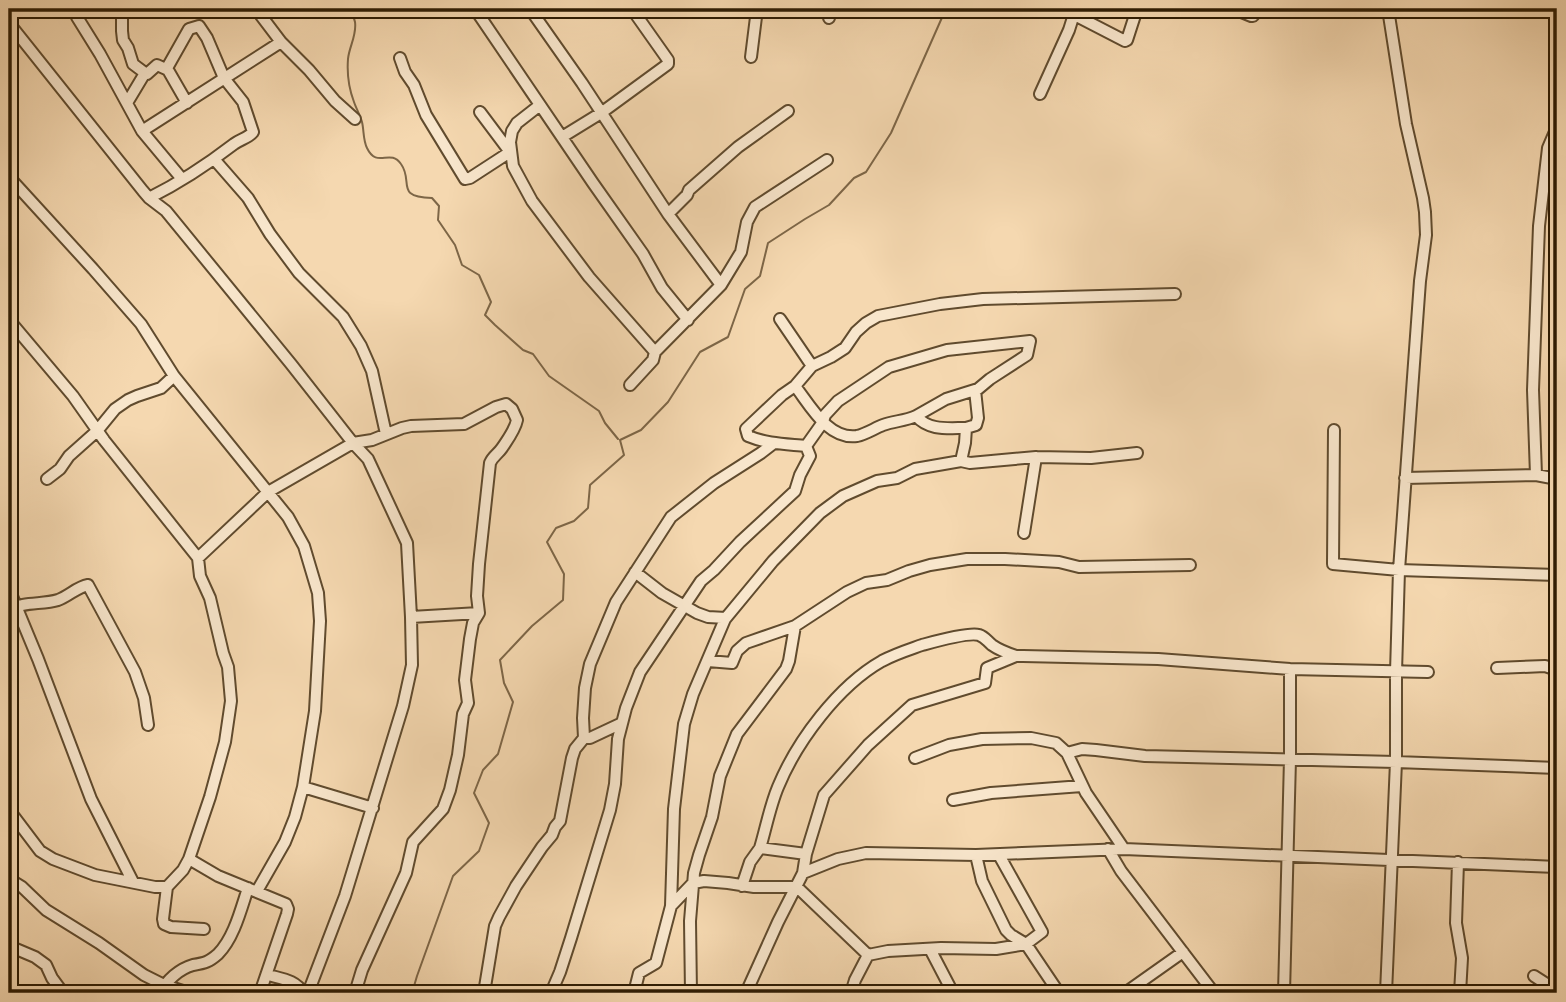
<svg xmlns="http://www.w3.org/2000/svg" width="1566" height="1002" font-family="'IM FELL English',serif">
	<style>
		.lines { fill: none; stroke-linecap: round; stroke-linejoin: round }
		.stream { stroke: #7d6647; stroke-width: 2 }
		.minor-casing { stroke: #604b2e; stroke-width: 14 }
		.minor { stroke: #f8e6cc; stroke-width: 10 }
	</style>
	<rect width="100%" height="100%" fill="#f5d8b0"/>
	<filter id="stains"><feTurbulence type="fractalNoise" baseFrequency=".00286" numOctaves="4"/><feColorMatrix values="0 0 0 0 .2 0 0 0 0 .09 0 0 0 0 .02 0 0 0 .5 -.17"/></filter>
	<radialGradient id="worn" r=".72"><stop offset=".6" stop-color="#630" stop-opacity="0"/><stop offset="1" stop-color="#630" stop-opacity=".3"/></radialGradient>
	<g class="lines">
		<path class="stream" d="M347,9c4,4 7,7 8,13 2,13 -6,25 -7,37 -1,13 1,30 6,43 2,6 6,13 8,20 2,8 1,18 5,26 10,21 23,0 34,16 13,18 -7,33 31,34l7,8 -1,14 17,25 7,20 17,10 12,27 -6,13 10,10 28,25 10,4 16,22 50,35 6,12 13,16
			M412,993l5,-17 36,-100 26,-25 10,-28 -15,-30 9,-23 15,-16 15,-52 -9,-19 -4,-23 32,-34 31,-26 1,-26 -17,-32 9,-14 18,-7 14,-13 2,-23 34,-30 -4,-15 21,-10 27,-28 32,-50 28,-15 17,-48 15,-13 8,-33 37,-24 24,-14 25,-27 12,-6 25,-39 53,-120 -3,-4"/>
		<defs>
			<path id="minor" d="M75,9l2,8 23,37 42,77 40,48
				M122,9v22l1,9 5,8 5,16 12,9
				M256,9l25,33 28,28 26,31 20,18
				M475,9l118,174 50,71 19,34 26,32
				M530,9l52,74 86,131 53,71
				M828,9l1,9
				M1063,9l62,32 2,-1 10,-31
				M1234,9l17,7h2l5,-7
				M1309,12l1,-3
				M9,23l134,168 6,7 17,13 125,153 62,79 15,16 39,84 4,74 1,48 -9,41 -58,190 -37,97
				M751,57l6,-48
				M400,58l5,14 9,13 12,30 39,64 5,-1 40,-26 -30,-40
				M1040,94l29,-64 6,-19
				M127,103l18,-30 2,1 10,-9 11,5 19,33
				M540,105l-23,18 -5,8 -2,11 3,24 19,35 57,76 66,75
				M142,131l139,-89
				M562,137l39,-24 67,-49v-4l-36,-51
				M214,159l34,39 22,36 29,39 44,44 18,29 11,25 14,63
				M9,177l84,92 48,55 33,52 114,141 16,29 14,47 2,28 -5,90 -12,76 -8,30 -10,25 -28,49
				M149,198c30,-15 59,-34 85,-54 7,-5 14,-6 19,-12l-10,-30 -19,-24 -17,-40 -8,-12 -10,3 -22,39 1,2
				M668,214l19,-19 2,-5 49,-43 50,-36
				M780,319l32,47
				M9,320l64,76 31,44 94,118 2,18 10,22 13,55 5,14 3,34 -6,41 -15,55 -21,62 -6,11 -16,17h-12l-60,-12 -42,-16 -13,-8 -31,-41
				M630,385l23,-25 2,-8 66,-67 20,-33 6,-30 8,-15 72,-47
				M795,386c15,19 33,54 62,50 9,-2 18,-8 26,-11 11,-4 22,-4 33,-9 13,15 32,12 50,12
				M1334,430l-1,134 66,6 158,5
				M806,446c-19,-2 -39,-2 -58,-10l-2,-7 36,-34 13,-9 17,-20 19,-9 14,-9 11,-16 10,-9 12,-7 62,-12 43,-5 192,-5
				M961,461l4,-18 1,-15 10,-3 2,-7 -3,-28
				M1536,475l-3,-85 6,-164 9,-78 9,-21
				M1405,478l131,-3 21,4
				M47,479l13,-10 9,-13 28,-25 18,-22 13,-9 9,-4 24,-8 13,-12
				M1024,533l12,-76
				M198,558l70,-66 85,-49 19,-3 30,-12 9,-2 53,-2 32,-17 10,-3 6,5 5,11c-2,10 -9,19 -15,28 -4,6 -9,8 -12,15l-11,101 -2,32 2,17 -6,10 -3,16 -5,41 3,23 -5,11 -5,41 -8,35 -7,19 -30,33 -7,31 -44,97 -7,23
				M635,572l27,21 35,20 11,4 18,1
				M9,589l29,70 53,140 42,83
				M9,610c15,-9 33,-5 49,-10 11,-4 19,-13 30,-15l47,87 9,26 4,27
				M411,617l68,-4
				M708,661l24,2 5,-12 9,-8 49,-17 52,-34 19,-9 21,-3 22,-9 21,-6 37,-6h38l54,3 20,5 111,-2
				M1497,668l48,-2 12,4
				M584,738l-1,-20 2,-30 5,-24 26,-62 55,-85 43,-34 47,-30 13,-10
				M1067,753l15,-4 14,1 49,6 251,6 161,6
				M915,758l34,-13 33,-6 49,-1 25,5 11,10 19,40 38,56
				M303,787l70,21
				M953,800l38,-7 91,-7
				M760,848c6,-20 10,-42 18,-61 19,-46 60,-101 104,-126 13,-7 26,-11 40,-16 11,-3 46,-13 57,-10 6,2 8,6 13,10 7,5 15,8 24,11
				M1108,849l13,22 93,122
				M976,855l6,26 24,49 5,5 15,9 33,49
				M189,859l29,17 68,28 2,5 -1,5 -27,79
				M1458,862l-2,61 6,35 -2,35
				M803,873l35,-14 28,-6 110,2 148,-6 433,18
				M9,879l13,8 24,23 53,33 45,32 20,10 25,8
				M742,886l8,-24 10,-14 46,6
				M167,887l-4,32 1,5 7,3 33,2
				M671,906l22,-23 11,-2 24,2 26,4h43l71,68
				M9,946l26,11 11,8 6,13 11,15
				M930,949l23,44
				M268,975c14,4 28,5 35,18
				M1534,976l14,9 9,2
				M160,993c7,-13 19,-24 33,-28 12,-2 16,-3 25,-11 16,-16 23,-45 30,-66
				M484,993l11,-67 4,-9 17,-31 26,-39 10,-12 3,-8 5,-6 12,-63 3,-9 9,-11h6l32,-15
				M551,993l9,-21 11,-34 39,-128 5,-26 3,-45 8,-31 14,-36 61,-91 13,-11 26,-28 55,-51 5,-16 10,-19 -4,-10 17,-24 2,-7 13,-14 51,-34 58,-17 83,-9 -3,14 -37,24 -12,10 -32,10 -30,17
				M634,993l5,-20 17,-10 15,-57 3,-97 10,-85 9,-30 32,-75 48,-58 47,-48 23,-17 34,-15 20,-3 18,-9 46,-8 9,2 66,-6 55,1 46,-5
				M691,993l-1,-72 4,-48 5,-18 13,-38 8,-41 17,-42 49,-65 3,-8 6,-35
				M746,993l32,-71 25,-49 3,-19 18,-59 44,-50 44,-40 73,-22 2,-15 29,-12h7l135,3 132,10 138,3
				M851,993l4,-13 13,-25 20,-4 53,-3 55,1 30,-5 16,-12 -43,-77
				M1125,993l58,-41
				M1284,993l6,-234v-90
				M1386,993l10,-231v-90l3,-102 21,-289 6,-46 -1,-23 -2,-14 -17,-74 -18,-115"/>
		</defs>
		<use href="#minor" class="minor-casing"/>
		<use href="#minor" class="minor"/>
	</g>
	<rect width="1566" height="1002" fill="none" stroke="#f5d8b0" stroke-width="35"/>
	<rect x="10" y="10" width="1545" height="981" fill="none" stroke="#2e1c03" stroke-width="3.5"/>
	<rect x="18" y="18" width="1531" height="967" fill="none" stroke="#2e1c03" stroke-width="2"/>
	<rect width="100%" height="100%" filter="url(#stains)"/>
	<rect width="100%" height="100%" fill="url(#worn)"/>
</svg>
